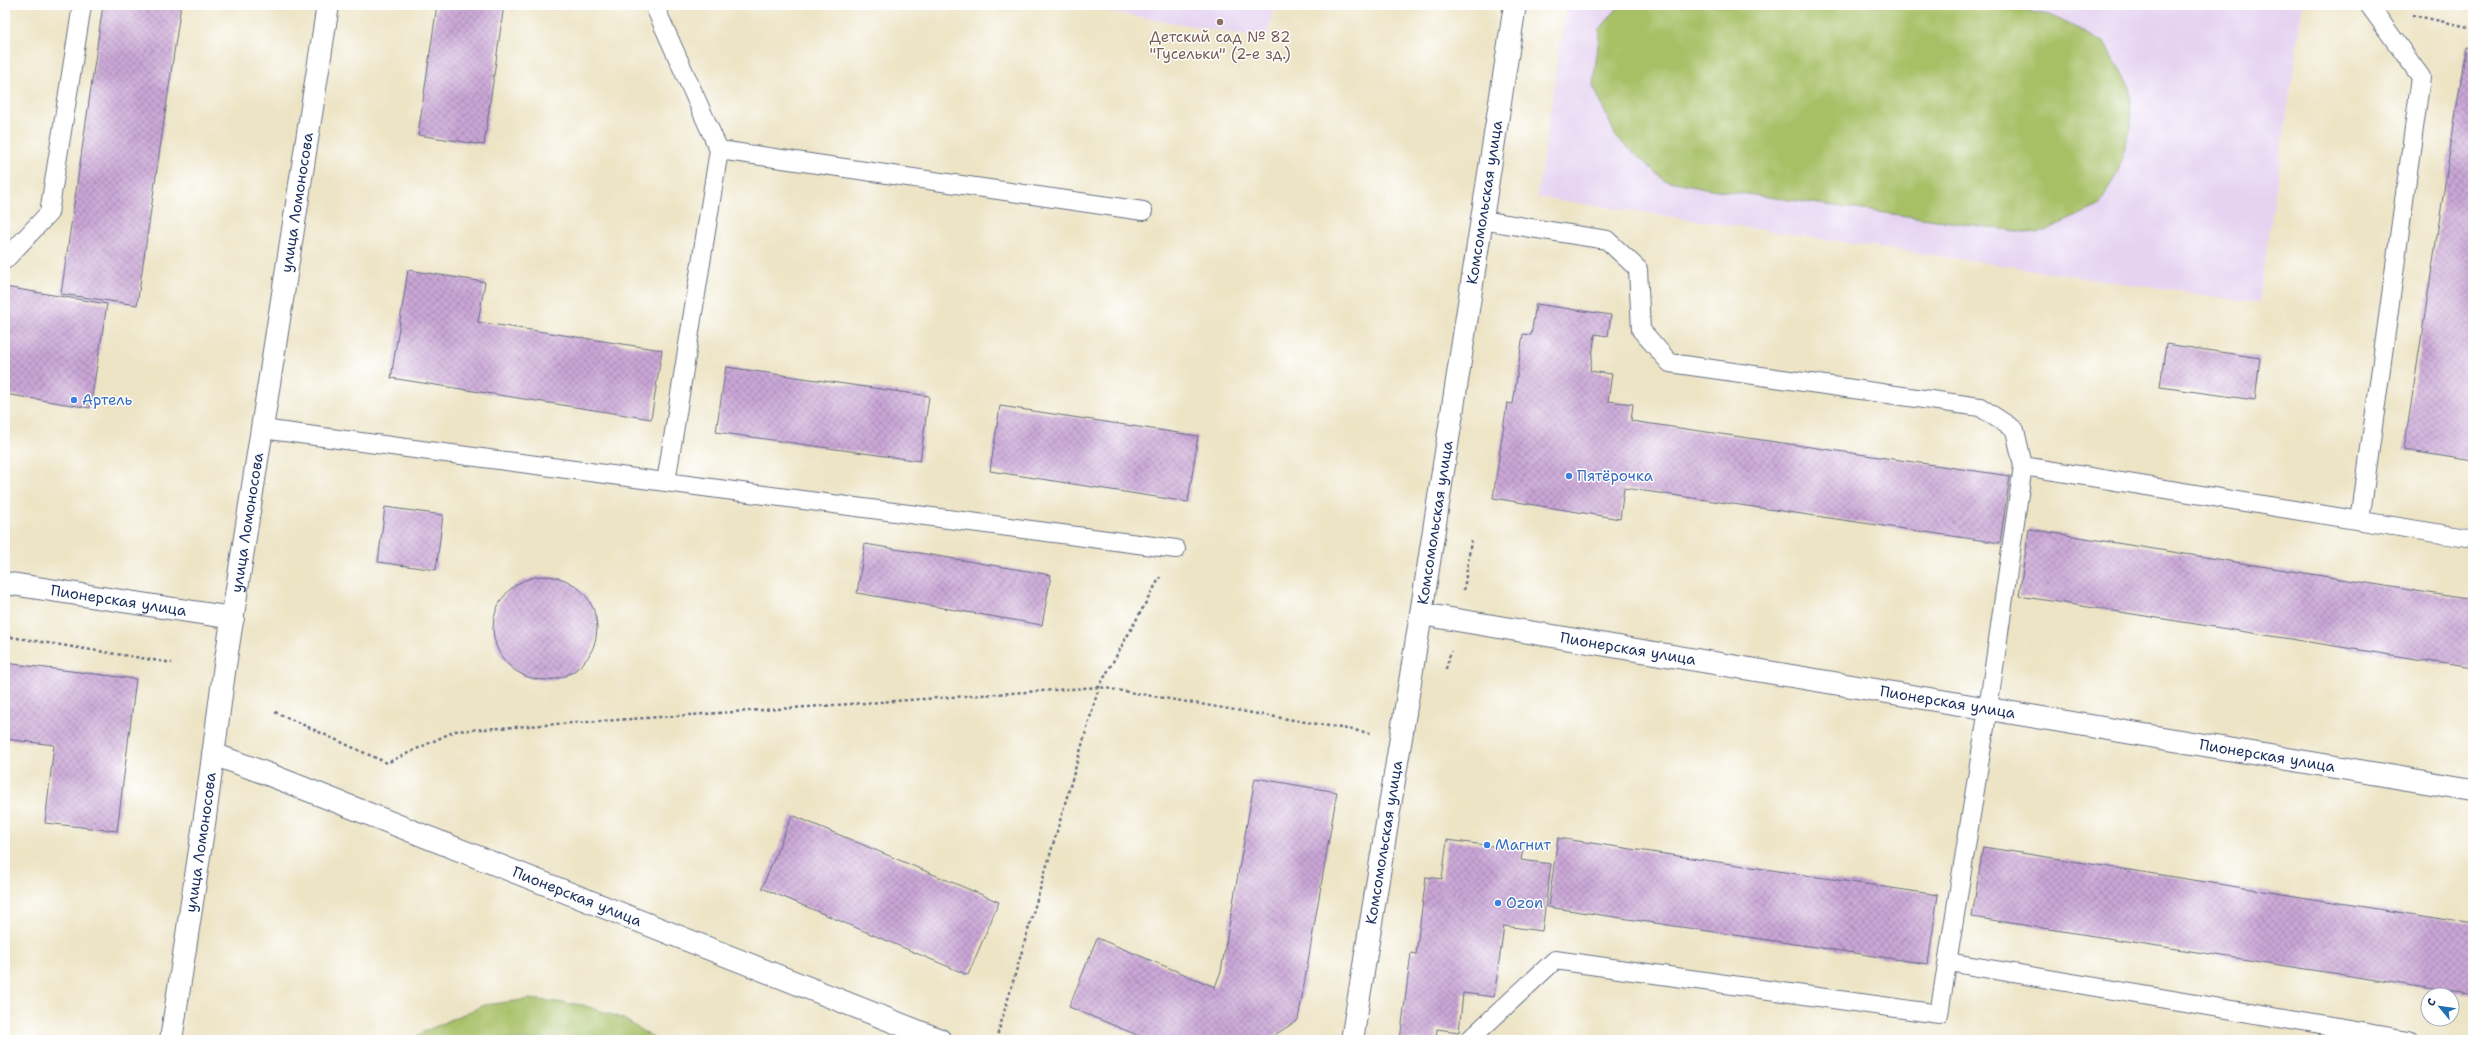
<svg xmlns="http://www.w3.org/2000/svg" width="2478" height="1045" font-family="'Shantell Sans',sans-serif">
	<style>
		.built { fill: #e5d3f1 }
		.grass { fill: #a7c066; stroke: #617862 }
		.building { fill: url(#building-cross-hatch) }
		.lines { fill: none; stroke-linecap: round; stroke-linejoin: round }
		.lane-casing { stroke: #646e82; stroke-width: 20 }
		.street-casing { stroke: #646e82; stroke-width: 24 }
		.secondary-casing { stroke: #646e82; stroke-width: 24 }
		.path { stroke: #646e82; stroke-width: 2.5; stroke-dasharray: 3 3; stroke-linecap: butt }
		.lane { stroke: #fff; stroke-width: 18 }
		.street { stroke: #fff; stroke-width: 22 }
		.secondary { stroke: #fff; stroke-width: 22 }
		.education-dot { fill: #8d6e63; stroke: #fff; stroke-width: 1.5 }
		.shop-dot { fill: #3f7fe0; stroke: #fff; stroke-width: 1.5 }
		.labels { text-anchor: middle; dominant-baseline: central; stroke-width: 3; stroke-linejoin: round; paint-order: stroke }
		.education-label { font-size: 15px; fill: #785e54; stroke: #fff }
		.street-label { font-size: 15px; fill: #1b2f5e; stroke: #fff }
		.shop-label { font-size: 15px; fill: #366cbe; stroke: #fff; text-anchor: start }
	</style>
	<defs>
		<pattern id="building-cross-hatch" width="8" height="8" patternUnits="userSpaceOnUse"><rect width="8" height="8" fill="#caa6d6"/><path d="M0 0l8 8M0 8l8-8" fill="none" stroke="#a388b1"/></pattern>
	</defs>
	<rect width="100%" height="100%" fill="#fff"/>
	<filter id="ink" filterUnits="userSpaceOnUse"><feTurbulence type="fractalNoise" baseFrequency=".025" numOctaves="2"/><feDisplacementMap in="SourceGraphic" scale="8" xChannelSelector="R" yChannelSelector="G"/><feConvolveMatrix kernelMatrix="1 2 1 2 8 2 1 2 1" color-interpolation-filters="sRGB"/></filter>
	<filter id="wash" filterUnits="userSpaceOnUse"><feTurbulence type="fractalNoise" baseFrequency=".012" numOctaves="4" result="noise"/><feDisplacementMap in="SourceGraphic" scale="16" xChannelSelector="R" yChannelSelector="G"/><feGaussianBlur stdDeviation="0.9" result="paint"/><feColorMatrix in="noise" values="0 0 0 0 0 0 0 0 0 0 0 0 0 0 0 0 0 1.4 0 .05"/><feComposite in="paint" operator="in"/></filter>
	<g filter="url(#wash)">
		<rect width="100%" height="100%" fill="#ede4c5"/>
		<path class="built" d="M1071,5h203l-7,34z
			M1566,5h737l-44,298 -722,-106z"/>
		<path class="grass" d="M1620,5h370l60,10 53,26 27,46 1,40 -13,45 -19,34 -61,28 -328,-45 -46,-9 -48,-43 -23,-52 7,-56z
			M530,999l53,6 41,14 32,21h-244l11,-8 61,-27z"/>
		<g id="blocks">
			<path class="building" d="M103,5h78l-44,300 -76,-11z
				M437,5h67l-20,140 -66,-10z
				M2466,47l7,2v412l-69,-11z
				M408,270l77,12 -7,40 184,28 -11,69 -260,-41z
				M5,287l102,17 -17,104 -85,-14z
				M1536,304l75,11 -3,21 -13,-2 -5,37 22,3 -4,27 25,3 -2,17 379,55 -10,67 -376,-55 -4,31 -127,-21 14,-95 6,1 10,-70 8,1z
				M2166,344l94,14 -5,42 -95,-13z
				M726,367l203,29 -9,65 -204,-29z
				M1000,406l198,30 -10,66 -198,-31z
				M385,507l58,8 -7,55 -58,-8z
				M2029,529l444,71v68l-454,-72z
				M865,544l186,31 -9,50 -185,-32z
				M493 628a52 52 0 1 1 104 0a52 52 0 1 1-104 0Z
				M5,663l131,16 -19,152 -72,-8 9,-78 -49,-6z
				M1255,778l82,14 -39,228 -31,20h-118l-80,-33 28,-69 118,49 6,-16z
				M792,815l207,87 -31,73 -206,-87z
				M1558,838l380,57 -10,69 -380,-57z
				M1447,840l76,10 -2,10 30,4 -9,67 -38,-5 -10,71 -31,-4 -4,39 -22,-3 -1,11h-36l11,-87 5,1 10,-77 16,2z
				M1983,847l490,77v71l-501,-78z"/>
		</g>
	</g>
	<g filter="url(#ink)">
		<use href="#blocks" fill-opacity="0" stroke="#646e82" stroke-width="1"/>
		<g class="lines">
			<defs>
				<path id="lane" d="M654,5l65,145 424,61
					M1481,220l126,20 31,29 3,61 29,33 310,44 35,23 8,36
					M5,260l44,-47 33,-208
					M262,429l914,120
					M666,482l53,-332
					M2360,521l61,-444 -52,-72
					M1948,962l461,78
					M1469,1040l86,-80 384,54 49,-305 35,-243 450,73"/>
				<g id="street">
					<path id="s1" d="M5,583l228,35"/>
					<path id="s2" d="M1421,614l1052,176"/>
					<path id="s3" d="M213,754l52,19 675,267"/>
					<path id="s4" d="M1352,1040l69,-426 94,-609"/>
				</g>
				<g id="secondary">
					<path id="s5" d="M171,1040l34,-223 19,-145 104,-667"/>
				</g>
			</defs>
			<use href="#lane" class="lane-casing"/>
			<use href="#street" class="street-casing"/>
			<use href="#secondary" class="secondary-casing"/>
			<path class="path" d="M2412,15l61,13
				M1464,590l7,-49
				M5,636l167,27
				M1446,669l5,-18
				M275,712l112,51 68,-32 644,-44 272,46
				M996,1040l103,-353 61,-110"/>
			<use href="#lane" class="lane"/>
			<use href="#street" class="street"/>
			<use href="#secondary" class="secondary"/>
		</g>
	</g>
	<circle class="education-dot" cx="1220" cy="22" r="4"/>
	<g class="shop-dot">
		<circle cx="74" cy="400" r="4"/>
		<circle cx="1569" cy="476" r="4"/>
		<circle cx="1487" cy="845" r="4"/>
		<circle cx="1498" cy="903" r="4"/>
	</g>
	<g class="labels">
		<g class="education-label">
			<text x="1220" y="37">Детский сад № 82<tspan x="1220" dy="17">"Гусельки" (2-е зд.)</tspan></text>
		</g>
		<g class="street-label">
			<text stroke="none"><textPath href="#s5" startOffset="847">улица Ломоносова</textPath></text>
			<text stroke="none"><textPath href="#s4" startOffset="848">Комсомольская улица</textPath></text>
			<text stroke="none"><textPath href="#s5" startOffset="523">улица Ломоносова</textPath></text>
			<text stroke="none"><textPath href="#s4" startOffset="524">Комсомольская улица</textPath></text>
			<text stroke="none"><textPath href="#s1" startOffset="115">Пионерская улица</textPath></text>
			<text stroke="none"><textPath href="#s2" startOffset="210">Пионерская улица</textPath></text>
			<text stroke="none"><textPath href="#s2" startOffset="534">Пионерская улица</textPath></text>
			<text stroke="none"><textPath href="#s2" startOffset="858">Пионерская улица</textPath></text>
			<text stroke="none"><textPath href="#s4" startOffset="200">Комсомольская улица</textPath></text>
			<text stroke="none"><textPath href="#s5" startOffset="200">улица Ломоносова</textPath></text>
			<text stroke="none"><textPath href="#s3" startOffset="391">Пионерская улица</textPath></text>
		</g>
		<g class="shop-label">
			<text x="82" y="400">Артель</text>
			<text x="1577" y="476">Пятёрочка</text>
			<text x="1495" y="845">Магнит</text>
			<text x="1506" y="903">Ozon</text>
		</g>
	</g>
	<rect width="2478" height="1045" fill="none" stroke="#fff" stroke-width="20"/>
	<g transform="translate(2440 1007) rotate(299)"><circle r="19" fill="#ffffff" stroke="#a4acbf"/>
	<path d="M0-3L7 15L0 10L-7 15Z" fill="#1f6fb2"/>
	<text y="-6" font-size="11" font-weight="bold" text-anchor="middle" fill="#1b2f5e">С</text>
	</g>
</svg>
